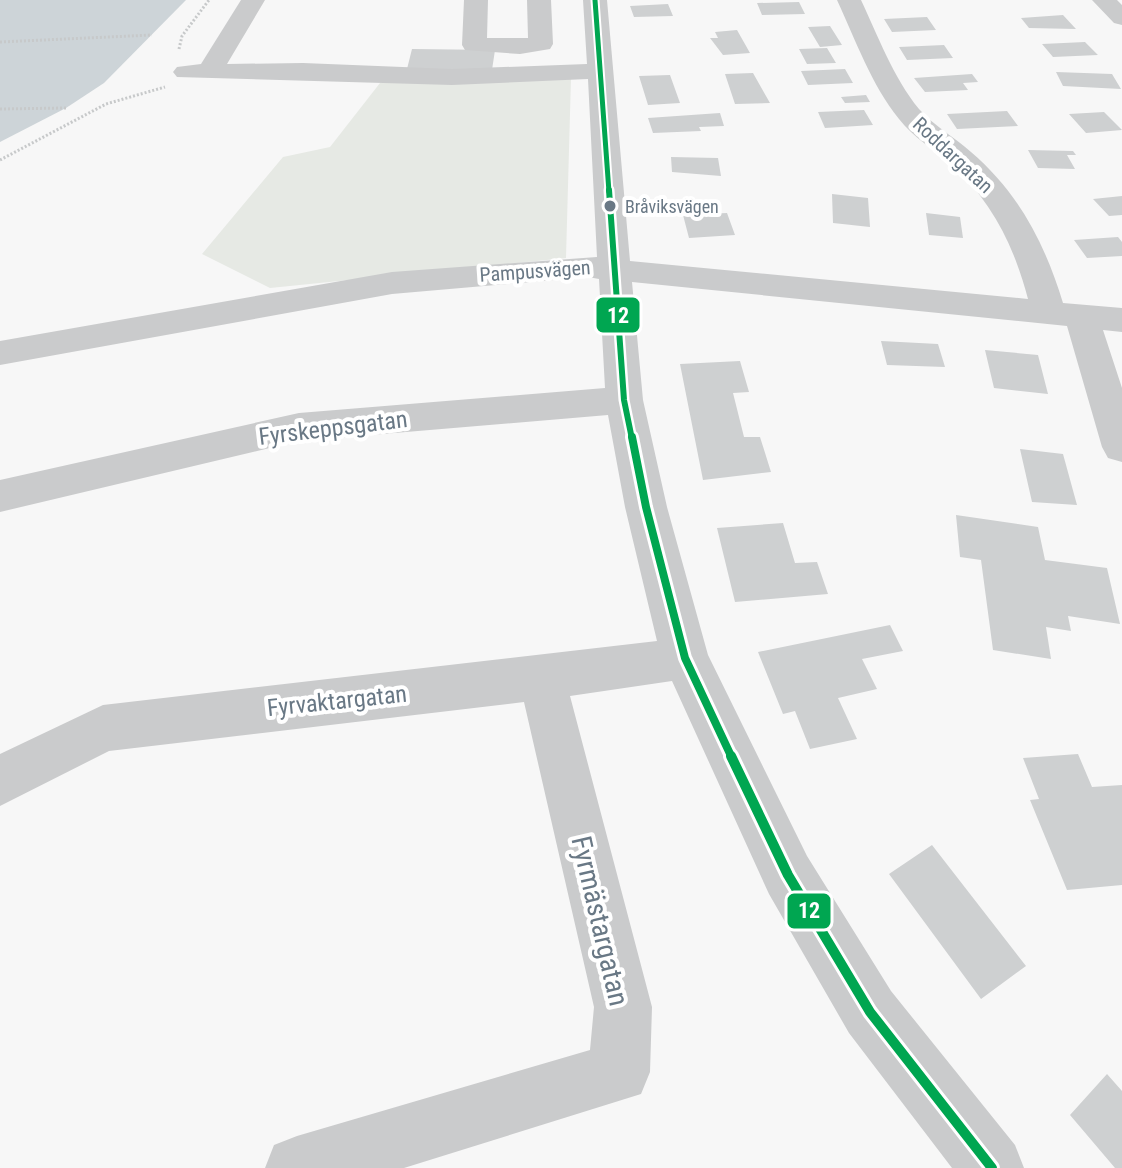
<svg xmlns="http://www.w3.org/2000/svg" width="1122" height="1168" font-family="'Roboto Condensed',sans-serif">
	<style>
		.green { fill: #e6e9e4 }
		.water { fill: #cdd4d8 }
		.building { fill: #ced0d1 }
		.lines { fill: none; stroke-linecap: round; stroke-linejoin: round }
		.path { stroke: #c7c9ca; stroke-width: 3; stroke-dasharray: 2 2; stroke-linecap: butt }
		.minor { fill: #cacbcc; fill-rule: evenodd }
		.bus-1-far3-casing { stroke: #fff; stroke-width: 9 }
		.bus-1-far2-casing { stroke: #fff; stroke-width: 11 }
		.bus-1-far1-casing { stroke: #fff; stroke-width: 14 }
		.bus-1-casing { stroke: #fff; stroke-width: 16 }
		.bus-1-far3 { stroke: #00a651; stroke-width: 5 }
		.bus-1-far2 { stroke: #00a651; stroke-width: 6 }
		.bus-1-far1 { stroke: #00a651; stroke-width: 8 }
		.bus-1 { stroke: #00a651; stroke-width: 10 }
		.bus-dot { fill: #697885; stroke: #fff; stroke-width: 3 }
		.labels { text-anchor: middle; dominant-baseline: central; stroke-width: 8; stroke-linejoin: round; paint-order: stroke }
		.far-bus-label { font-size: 18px; fill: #697885; stroke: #fff; text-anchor: start }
		.far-street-label { font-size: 20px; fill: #697885; stroke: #fff }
		.street-label { font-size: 24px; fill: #697885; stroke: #fff }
		.near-street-label { font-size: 28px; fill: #697885; stroke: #fff }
		.line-badge { stroke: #fff; stroke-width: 3 }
		.badge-label { font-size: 22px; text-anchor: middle; font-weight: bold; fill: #fff }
	</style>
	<rect width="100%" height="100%" fill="#f7f7f7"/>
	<path class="green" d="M571,78l-5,180 -296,30 -68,-34 81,-97 47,-10 50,-64z"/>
	<path class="water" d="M0,0h186l-82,83 -38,25 -66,34z"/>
	<path class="building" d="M799,2l6,12 -43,1 -5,-12z
		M668,4l5,12 -39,1 -4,-11z
		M1063,15l13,14 -47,-1 -8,-10z
		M927,17l9,13 -44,2 -8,-13z
		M830,26l12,19 -22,2 -12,-20z
		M737,30l13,23 -27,2 -13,-17h8l-3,-6z
		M1085,42l13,13 -45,2 -11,-13z
		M944,45l9,13 -46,2 -8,-13z
		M827,48l9,15 -29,1 -8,-15z
		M412,49l83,1 -3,20 -85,-1z
		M845,69l8,14 -45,2 -7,-14z
		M1056,72l56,2 9,15 -58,-3z
		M753,73l17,30 -35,1 -10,-30z
		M972,74l6,8 -15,1 5,7 -43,2 -11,-14z
		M670,75l10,28 -32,2 -9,-29z
		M866,95l4,7 -25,1 -4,-6z
		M864,110l9,15 -48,3 -7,-16z
		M1007,111l11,15 -61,3 -10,-15z
		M1104,112l18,18 -36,3 -17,-19z
		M720,113l4,13 -25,1 2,4 -48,2 -5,-15z
		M1028,150l45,1 3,4h-9l8,14 -37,-1z
		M671,157l47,1 3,18 -49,-4z
		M832,194l36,4 2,29 -37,-4z
		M1122,196v19l-13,1 -16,-17z
		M727,213l8,22 -46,3 -6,-23z
		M926,213l34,4 3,21 -34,-3z
		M1118,237l4,5v14l-35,2 -13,-18z
		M881,341l57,3 7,23 -58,-2z
		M985,350l53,5 10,39 -54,-6z
		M740,361l9,31 -16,1 11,44h16l11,35 -68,8 -23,-116z
		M1020,449l43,5 14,51 -45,-3z
		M956,515l82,12 7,33 62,8 13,56 -52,-8 3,15 -25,-4 5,32 -58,-9 -12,-90 -21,-3z
		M783,523l12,40 22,-1 11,32 -93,8 -18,-74z
		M890,625l13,26 -41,8 15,30 -39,9 19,41 -47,10 -15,-38 -12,3 -25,-62z
		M1078,754l14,33 30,-2v100l-55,5 -37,-90 9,-1 -16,-41z
		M932,845l94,121 -45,33 -92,-125z
		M1107,1074l15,17v77h-7l-45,-53z"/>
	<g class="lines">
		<path class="path" d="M0,42l152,-7
			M179,49l3,-13 27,-36
			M0,109l66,-1
			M0,160l106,-56 59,-17"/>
		<path class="minor" d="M241,0h24l-38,64 76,-1 149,6 135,-5 -4,-64h24l23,261 398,38c-14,-53 -36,-98 -78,-136 -17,-14 -37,-26 -51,-44 -28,-35 -43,-78 -62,-119h24c17,36 32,77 58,109 15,17 35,28 52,43 48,41 74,92 92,151l59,5v24l-19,-2 19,58v74l-14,-4 -6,-11 -35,-121 -435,-44 11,118 24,107 41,148 99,201 84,135 124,154 9,23h-72l-103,-135 -80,-139 -97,-213 -102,15 82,311 -2,65 -9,22 -237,74h-139l9,-23 23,-9 293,-86 4,-43 -70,-305 -415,49 -109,55v-52l103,-49 554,-64 -32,-134 -17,-92 -309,26 -299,71v-32l299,-67 306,-25 -6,-109 -11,-2 -196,17 -392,71v-24l392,-69 205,-15 -9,-178 -136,6 -275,-8 -4,-5 4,-5 24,-3z
			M464,0h24l-1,38h41l-1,-38h24l2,44 -3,5 -30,5 -55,-4 -3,-5z
			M1092,0h25l5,5v20l-8,-2z"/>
		<defs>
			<path id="bus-1-far3" d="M595,0l14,192"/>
			<path id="bus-1-far2" d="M609,190l15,210 8,39"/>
			<path id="bus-1-far1" d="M632,437l14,70 39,151 47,100"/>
			<path id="bus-1" d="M731,756l57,119 82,137 122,156"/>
		</defs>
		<use href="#bus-1-far3" class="bus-1-far3-casing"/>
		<use href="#bus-1-far2" class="bus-1-far2-casing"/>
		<use href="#bus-1-far1" class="bus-1-far1-casing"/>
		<use href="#bus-1" class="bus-1-casing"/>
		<use href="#bus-1-far3" class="bus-1-far3"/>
		<use href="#bus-1-far2" class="bus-1-far2"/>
		<use href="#bus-1-far1" class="bus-1-far1"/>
		<use href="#bus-1" class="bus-1"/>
	</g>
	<circle class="bus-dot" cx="610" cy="206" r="7"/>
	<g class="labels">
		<g class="far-bus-label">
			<text x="625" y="206">Bråviksvägen</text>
		</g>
		<g class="far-street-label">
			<text transform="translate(953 155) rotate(43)">Roddargatan</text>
			<text transform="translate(535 271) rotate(-4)">Pampusvägen</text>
		</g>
		<g class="street-label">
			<text transform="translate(333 428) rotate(-7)">Fyrskeppsgatan</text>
			<text transform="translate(337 701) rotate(-6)">Fyrvaktargatan</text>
		</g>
		<g class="near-street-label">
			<text transform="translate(600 921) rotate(77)">Fyrmästargatan</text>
		</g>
	</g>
	<g class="line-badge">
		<rect x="595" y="296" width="46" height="38" rx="8" fill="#00a651"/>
		<rect x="786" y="892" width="46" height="38" rx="8" fill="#00a651"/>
	</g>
	<g class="badge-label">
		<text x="618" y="323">12</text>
		<text x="809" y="918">12</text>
	</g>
</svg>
